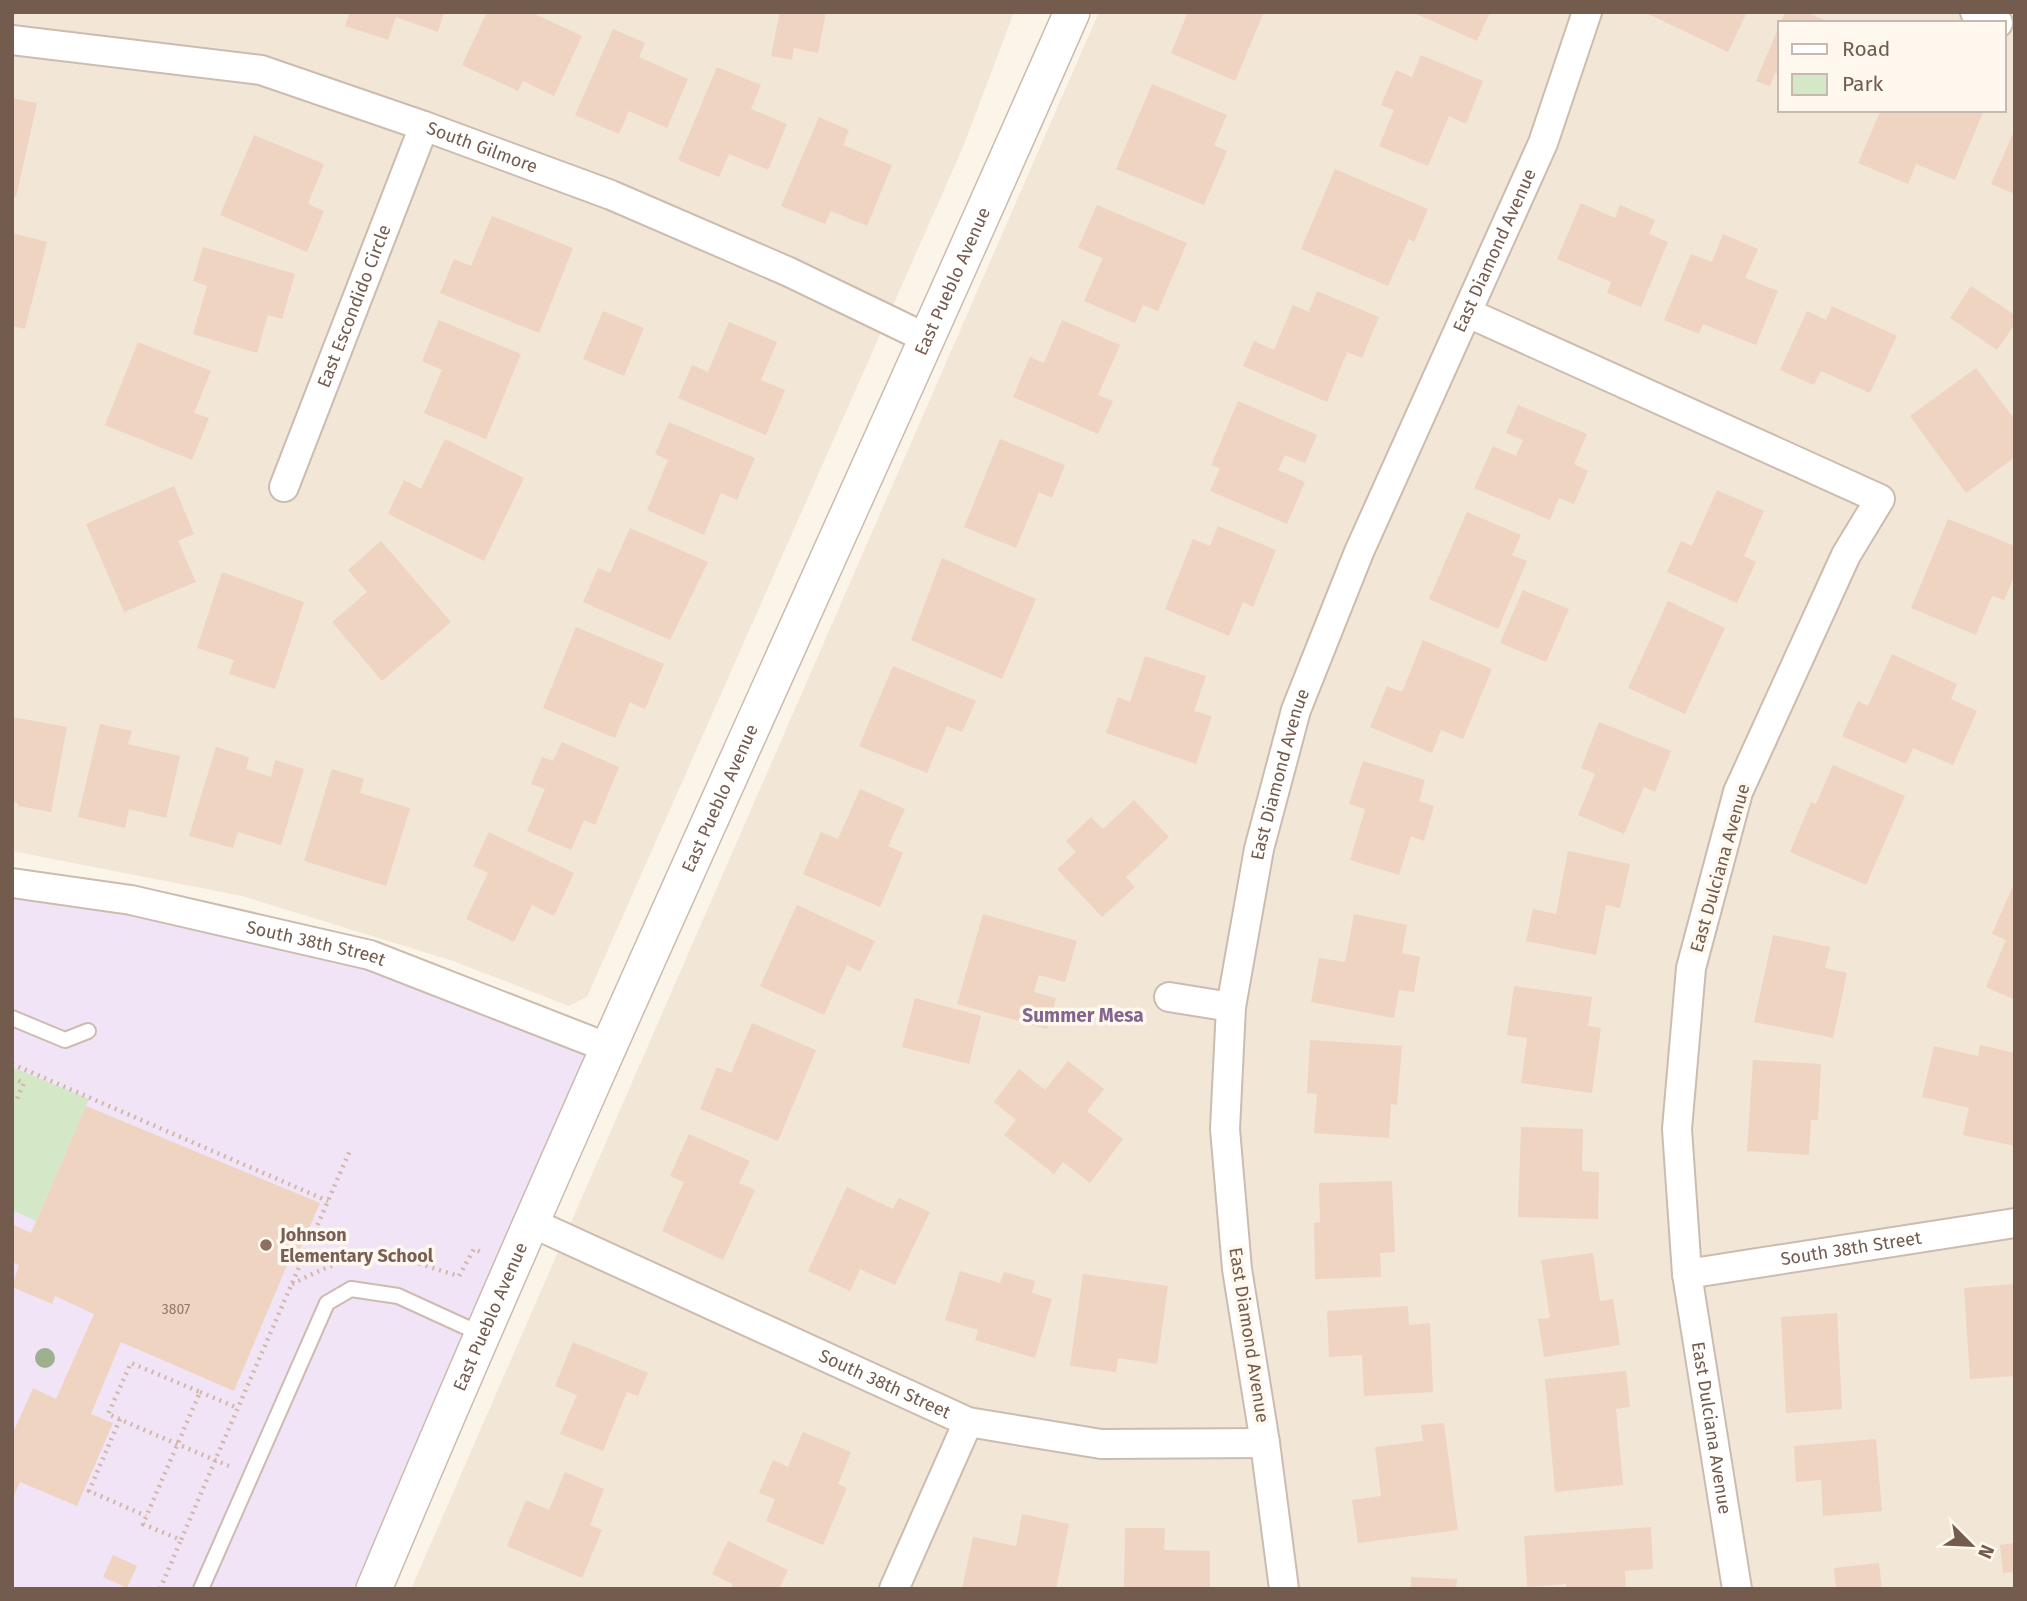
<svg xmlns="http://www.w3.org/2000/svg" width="2027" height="1601" font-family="'Fira Sans',sans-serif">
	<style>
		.residential { fill: #f2e6d7; fill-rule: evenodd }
		.education { fill: #f1e4f7 }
		.green { fill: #d4e8c7 }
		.building { fill: #eed4c1 }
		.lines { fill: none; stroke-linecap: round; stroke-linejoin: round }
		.service-casing { stroke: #ccbcaf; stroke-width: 18 }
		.minor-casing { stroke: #ccbcaf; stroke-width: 32 }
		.tertiary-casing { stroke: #ccbcaf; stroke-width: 38 }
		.path { stroke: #d3b7a4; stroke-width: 4.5; stroke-dasharray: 2 5; stroke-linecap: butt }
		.service { stroke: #fff; stroke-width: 14 }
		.minor { stroke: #fff; stroke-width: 28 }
		.tertiary { stroke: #fff; stroke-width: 35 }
		.tree { fill: #9fb08f }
		.education-dot { fill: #8d6e63; stroke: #fef8ee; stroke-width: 2.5 }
		.labels { text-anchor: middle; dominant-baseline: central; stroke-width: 7; stroke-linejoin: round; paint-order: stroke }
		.number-label { font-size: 14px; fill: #92796b }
		.street-label { font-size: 18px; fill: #735b4e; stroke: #fef8ee }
		.education-label { font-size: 18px; font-weight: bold; fill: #785e54; stroke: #fef8ee; text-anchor: start }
		.neighbourhood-label { font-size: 19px; font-weight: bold; fill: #81668f; stroke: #fef8ee }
	</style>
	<rect width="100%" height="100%" fill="#fbf4e8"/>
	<path class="residential" d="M12,12h1002l-51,135 -376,850 -18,9 -116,-45 -211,-65 -230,-45z
		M1099,12h916v1577h-1604zM1780,23h224v87h-224z"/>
	<path class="education" d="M12,881l358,74 236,92 -232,542h-362z"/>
	<path class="green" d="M12,1067l77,32 -53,122 -24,-11z"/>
	<path class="building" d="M350,12h94l-6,20 -42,-15 -8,23 -43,-14z
		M487,12h43l52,24 -28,60 -31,-15 -5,10 -56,-26z
		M780,12h46l-8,41 -24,-5 -2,12 -21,-4z
		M1188,12h76l-29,69 -64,-28z
		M1412,12h78l-13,29z
		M1644,12h103l-19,40z
		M1785,12h21l25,11h-50z
		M1780,24v51l-5,-2 -5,13 -14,-5z
		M613,29l32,14 -6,14 49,22 -21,49 -38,-17 -10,23 -44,-19z
		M1421,55l62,26 -17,43 -17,-8 -21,50 -49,-20 15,-36 -13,-5 15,-35 16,7z
		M717,67l44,18 -10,24 36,15 -19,46 -39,-16 -10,23 -41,-17z
		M1152,84l75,31 -13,30 13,6 -23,54 -88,-36z
		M12,98l25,5 -21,94 -4,-1z
		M1881,110h103l-29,70 -39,-16 -8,20 -50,-21z
		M819,117l30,13 -6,15 49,20 -25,61 -36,-15 -6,13 -44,-18z
		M2015,129v65l-24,-10z
		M254,135l70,29 -16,40 16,7 -17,41 -87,-37z
		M1335,169l93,40 -14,33 -5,-3 -21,47 -87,-37z
		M1581,203l34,15 5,-13 35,15 -6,14 19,8 -27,65 -34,-14 4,-11 -54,-23z
		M1097,205l90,38 -29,68 -15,-6 -8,18 -51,-22 19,-43 -25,-10z
		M492,216l81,32 -34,85 -99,-40 14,-34 17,7z
		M12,233l35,9 -22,87 -13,-3z
		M1723,234l35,15 -13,29 33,13 -22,54 -53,-21 -4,10 -35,-14 27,-66 21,8z
		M203,247l92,27 -13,45 -14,-4 -11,38 -64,-19 14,-48 -14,-5z
		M1971,286l44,29v9l-18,26 -47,-32z
		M1317,291l62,26 -17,41 -15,-6 -20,50 -84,-36 11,-25 20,9 19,-45 16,7z
		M1832,306l65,30 -27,57 -49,-22 -7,14 -34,-15 27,-59 19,9z
		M603,311l41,17 -20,48 -41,-17z
		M439,320l82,34 -35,85 -62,-26 18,-43 -20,-9z
		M1062,320l58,25 -22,50 15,6 -15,33 -85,-37 17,-40 14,6z
		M729,322l48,20 -16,38 24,10 -19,45 -88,-37 14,-33 16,7z
		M138,342l73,29 -17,42 15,5 -17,42 -87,-35z
		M1976,368l39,52v37l-49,36 -56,-77z
		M1238,401l79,34 -12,28 -20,-8 -7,15 27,12 -18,42 -77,-33 10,-23 -9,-3z
		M1518,405l69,29 -13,30 14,7 -14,33 -15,-6 -9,22 -76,-32 19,-42 23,10 7,-16 -17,-7z
		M669,422l86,36 -18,42 -16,-7 -17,42 -57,-25 21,-50 -13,-6z
		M445,439l79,39 -40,83 -96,-47 16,-34 17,9z
		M1000,439l65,26 -13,33 -13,-6 -23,56 -52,-21z
		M174,486l20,48 -16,7 18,41 -72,30 -38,-88z
		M1717,490l47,21 -20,45 12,6 -19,41 -70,-31 14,-31 11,5z
		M1467,512l54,23 -9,20 15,6 -29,68 -69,-30z
		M1948,519l67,27v29l-11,25 -12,-4 -16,39 -65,-27z
		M1218,526l58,24 -23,57 -10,-5 -14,34 -64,-27 28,-70 17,7z
		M630,528l78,34 -38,78 -87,-38 15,-34 12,5z
		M381,541l70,81 -69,59 -50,-59 35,-30 -19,-22z
		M942,558l94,41 -34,80 -91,-39z
		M222,572l82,30 -29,87 -46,-15 5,-14 -37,-12z
		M1523,590l46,19 -23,53 -46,-19z
		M1668,601l57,27 -40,86 -57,-26z
		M576,627l88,37 -19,45 -15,-7 -15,36 -72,-30z
		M1423,640l69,29 -29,70 -22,-9 -9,23 -62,-26 17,-41 15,6z
		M1892,654l65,30 -6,15 26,12 -24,54 -40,-17 -7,16 -64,-28 16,-35 10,5z
		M1145,656l61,20 -12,35 18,5 -16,48 -90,-31 12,-36 12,5z
		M893,666l83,35 -14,31 -15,-6 -20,47 -68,-27z
		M12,717l55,10 -16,85 -33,-6v-3l-6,-1z
		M1599,722l72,29 -16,41 -11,-5 -20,47 -46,-19 17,-41 -14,-6z
		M100,724l32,7 -4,13 52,12 -14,62 -37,-9 -4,19 -47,-11z
		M562,742l57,25 -24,58 -11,-5 -13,30 -44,-19 18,-42 -14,-5 11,-27 11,4z
		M216,747l33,10 -3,12 25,8 4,-17 29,9 -23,76 -43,-13 -5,16 -44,-12z
		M1363,761l62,19 -6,21 15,5 -10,35 -13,-5 -12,39 -49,-15 15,-51 -16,-5z
		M1833,765l72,31 -39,89 -76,-33 21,-50 5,2z
		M332,769l32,10 -4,14 50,15 -24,78 -82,-25z
		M860,789l45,20 -17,37 15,7 -23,54 -77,-33 18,-42 17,7z
		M1134,800l35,37 -43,40 9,10 -33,30 -45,-48 19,-17 -10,-11 25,-24 12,12z
		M489,832l85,41 -20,43 -22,-11 -18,37 -48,-23 22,-46 -15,-7z
		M1568,851l62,13 -10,44 -14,-3 -10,50 -70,-14 7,-32 23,5z
		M2012,888l3,1v111l-29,-13 20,-47 -14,-6z
		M797,905l78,36 -15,31 -13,-7 -23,50 -64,-29z
		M983,914l94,27 -12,41 -26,-7 -5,17 22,6 -9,31 -90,-25z
		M1354,914l53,11 -5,28 18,4 -6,35 -15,-2 -5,28 -83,-16 8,-44 26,4z
		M1773,935l57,12 -5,21 22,5 -14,65 -79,-16z
		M1514,986l78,11 -4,29 13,2 -9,65 -71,-10 6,-45 -20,-3z
		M915,998l66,18 -12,48 -67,-17z
		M752,1023l64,27 -38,91 -78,-32 17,-42 14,6z
		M1310,1040l92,6 -5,59 -6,-1 -2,34 -75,-5 3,-39 -10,-1z
		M1980,1045l35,8v93l-52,-11 6,-27 -47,-11 12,-51 44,10z
		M1753,1060l68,4 -3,56h-7l-2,35 -62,-4z
		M1068,1061l36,28 -17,22 36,28 -33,44 -27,-21 -9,12 -50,-39 12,-15 -22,-18 25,-33 26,21z
		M86,1106l234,97 -27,62 -5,-2 -54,128 -113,-49 -30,72 22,9 -36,83 -57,-24 -8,18v-65l21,-47 23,11 38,-85 -39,-18 -3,8 -40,-17 7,-22 -7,-3v-38l19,9z
		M1521,1127l62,2 -1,42 17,1 -1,47 -80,-2z
		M689,1134l61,27 -11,22 16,7 -32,70 -61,-29 22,-49 -14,-6z
		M1392,1181l3,71 -15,1 1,24 -66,2 -1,-56 6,-1 -1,-39z
		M847,1187l46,22 6,-11 31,14 -35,73 -35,-16 -10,22 -42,-20z
		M1593,1253l7,48 13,-2 7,46 -76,12 -6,-38 12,-1 -9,-58z
		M960,1271l40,12 4,-11 31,9 -3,12 20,6 -17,59 -60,-18 3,-10 -33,-10z
		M1083,1274l85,12 -11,78 -39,-6 -2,14 -46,-6z
		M2015,1284v92l-45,3 -6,-91z
		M1408,1306l1,19 21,-2 3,69 -69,4 -2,-41 -33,2 -2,-46z
		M1837,1313l5,96 -56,4 -5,-96z
		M573,1342l75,31 -10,23 -11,-4 -24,59 -43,-17 17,-39 -22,-9z
		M1626,1371l4,36 -14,2 7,76 -68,7 -10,-113z
		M1444,1423l14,107 -100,13 -6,-43 29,-4 -6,-49 48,-6 -2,-16z
		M803,1432l48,20 -13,32 9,4 -24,57 -57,-24 9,-22 -16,-6 14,-33 15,7z
		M1876,1439l6,72 -59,5 -2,-36 -25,2 -2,-36z
		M565,1472l39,17 -14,36 12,5 -20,48 -75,-32 19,-46 23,10z
		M1022,1514l47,10 -13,65h-94l11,-52 43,9z
		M1651,1527l2,42 -28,2 1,18h-60v-5l-39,3 -3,-51z
		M1125,1528h40l-1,22 46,1v38h-86z
		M728,1541l60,29 -9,19h-48l2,-5 -21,-10z
		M2015,1543v29l-12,1 -3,-28z
		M113,1555l24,11 -10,22 -24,-11z
		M1879,1563l3,26h-46l-2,-21z
		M1411,1577l46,2 -1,10h-45z"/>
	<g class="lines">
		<defs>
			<path id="service" d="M12,1018l53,22 23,-9
				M201,1589l126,-286 24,-14 47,7 83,38"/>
			<g id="minor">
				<path d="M1975,12l23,11"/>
				<path id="s1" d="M12,40l249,30 163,56 187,69 178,77 139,67"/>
				<path id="s2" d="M1468,313l412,186 -34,56 -108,237 -47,176 -14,161 10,145 50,315"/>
				<path id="s3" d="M284,487l140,-361"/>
				<path id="s4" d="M12,883l119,17 239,55 236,92"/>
				<path d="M1169,997l62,10"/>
				<path id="s5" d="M530,1222l438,200 133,22 164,-1"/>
				<path id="s6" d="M1687,1274l328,-51"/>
				<path d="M894,1589l74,-167"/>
				<path id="s7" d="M1284,1589l-19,-146 -28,-174 -12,-140 6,-122 28,-158 37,-139 63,-158 184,-409 44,-131"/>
			</g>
			<g id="tertiary">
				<path id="s8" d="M374,1589c222,-530 467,-1051 698,-1577"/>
			</g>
		</defs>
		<use href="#service" class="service-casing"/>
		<use href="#minor" class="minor-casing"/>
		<use href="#tertiary" class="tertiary-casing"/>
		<path class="path" d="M12,1064l316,137
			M12,1078l12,5 -9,20
			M292,1284c32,-16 62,-31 99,-27 22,3 46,13 68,19l15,-27 7,3
			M200,1392l38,16
			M120,1419l-31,72 57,25
			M229,1466c-40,-17 -81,-34 -121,-52l23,-51 69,29 -57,132 38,16c56,-131 113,-261 170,-392
			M160,1589l21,-49"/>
		<use href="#service" class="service"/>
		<use href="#minor" class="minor"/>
		<use href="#tertiary" class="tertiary"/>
	</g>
	<circle class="tree" cx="45" cy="1358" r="10"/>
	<circle class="education-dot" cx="266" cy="1245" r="7"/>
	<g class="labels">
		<g class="number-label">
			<text x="176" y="1309">3807</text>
		</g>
		<g class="street-label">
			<text stroke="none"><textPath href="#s1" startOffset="485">South Gilmore</textPath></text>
			<text stroke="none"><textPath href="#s7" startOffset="1391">East Diamond Avenue</textPath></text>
			<text stroke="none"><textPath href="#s8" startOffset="1430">East Pueblo Avenue</textPath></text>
			<text stroke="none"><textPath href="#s3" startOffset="194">East Escondido Circle</textPath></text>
			<text stroke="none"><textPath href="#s7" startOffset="824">East Diamond Avenue</textPath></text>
			<text stroke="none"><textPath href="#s8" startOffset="863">East Pueblo Avenue</textPath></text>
			<text transform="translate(1720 868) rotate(-74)">East Dulciana Avenue</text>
			<text stroke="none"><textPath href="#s4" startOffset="310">South 38th Street</textPath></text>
			<text stroke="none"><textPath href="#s6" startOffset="166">South 38th Street</textPath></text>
			<text stroke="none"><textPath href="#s8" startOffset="296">East Pueblo Avenue</textPath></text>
			<text transform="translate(1249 1335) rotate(81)">East Diamond Avenue</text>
			<text stroke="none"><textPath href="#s5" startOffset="390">South 38th Street</textPath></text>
			<text stroke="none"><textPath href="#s2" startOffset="1423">East Dulciana Avenue</textPath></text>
		</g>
		<g class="education-label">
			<text x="280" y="1235">Johnson<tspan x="280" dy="21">Elementary School</tspan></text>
		</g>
		<g class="neighbourhood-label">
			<text x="1083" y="1015">Summer Mesa</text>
		</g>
	</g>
	<rect width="2027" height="1601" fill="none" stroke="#735b4e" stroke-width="28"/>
	<rect x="1778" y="21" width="228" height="91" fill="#fef8ee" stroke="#c6b9ae" stroke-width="2"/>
	<rect x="1792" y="44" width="35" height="10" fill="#ffffff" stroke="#c6b9ae" stroke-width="2"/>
	<text x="1842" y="56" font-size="21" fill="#735b4e">Road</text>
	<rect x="1792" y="74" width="35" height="21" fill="#d4e8c7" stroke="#c6b9ae" stroke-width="2"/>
	<text x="1842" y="91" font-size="21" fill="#735b4e">Park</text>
	<g transform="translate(1971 1545) rotate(114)" stroke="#fef8ee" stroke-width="5" paint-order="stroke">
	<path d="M0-5L12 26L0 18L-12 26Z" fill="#735b4e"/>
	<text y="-10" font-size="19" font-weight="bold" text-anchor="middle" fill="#735b4e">N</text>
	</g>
</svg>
